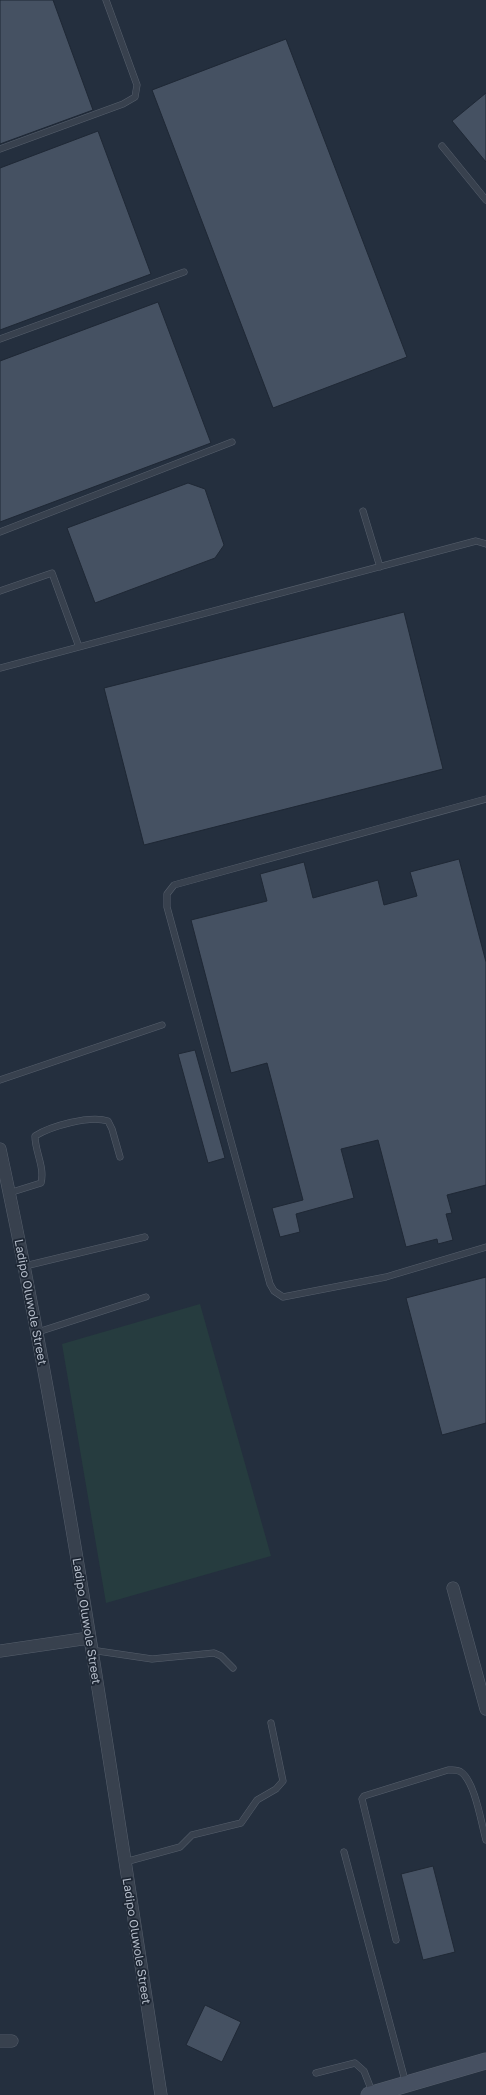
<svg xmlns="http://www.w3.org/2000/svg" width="486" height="2095" font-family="'Golos Text',sans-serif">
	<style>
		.green { fill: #263c3f }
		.building { fill: #455162; stroke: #1f2835 }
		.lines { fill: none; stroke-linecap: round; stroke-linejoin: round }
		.lane-casing { stroke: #565f6c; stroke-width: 7 }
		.street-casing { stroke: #565f6c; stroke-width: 13 }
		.secondary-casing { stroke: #565f6c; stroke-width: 17 }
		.lane { stroke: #38414e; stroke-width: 6 }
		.street { stroke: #38414e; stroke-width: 12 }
		.secondary { stroke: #465061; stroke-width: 16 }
		.labels { text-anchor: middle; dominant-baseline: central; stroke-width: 3.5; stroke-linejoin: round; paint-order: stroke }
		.street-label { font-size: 12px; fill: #b4bcc9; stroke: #1d2633 }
	</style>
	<rect width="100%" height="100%" fill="#242f3e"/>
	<path class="green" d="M200,1304l71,252 -165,47 -44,-259z"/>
	<path class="building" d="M0,0h53l40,110 -93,34z
		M286,39l121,318 -134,51 -121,-318z
		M486,93v69l-34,-41z
		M98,131l53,143 -151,56v-162z
		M158,302l53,141 -211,79v-161z
		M188,483l17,6 19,56 -9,13 -120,45 -28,-75z
		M404,612l39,157 -299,76 -40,-157z
		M459,859l27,103v223l-39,10 5,18 -6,1 7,26 -15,4 -1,-5 -31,8 -28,-107 -37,9 13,49 -58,16 4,18 -20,5 -8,-29 31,-8 -36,-137 -36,10 -40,-153 76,-19 -7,-27 44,-12 9,36 65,-18 6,25 33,-9 -7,-24z
		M195,1050l30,108 -17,5 -30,-109z
		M486,1277v146l-44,12 -36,-137z
		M433,1866l22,86 -32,8 -22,-86z
		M205,2005l36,17 -19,40 -36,-17z"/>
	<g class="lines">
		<defs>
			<path id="lane" d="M442,146l44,54
				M0,149l123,-45 12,-7 2,-12 -31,-85
				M0,339l184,-67
				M363,511l17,56
				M0,532l232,-90
				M0,591l52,-18 27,74
				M0,668l476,-127 10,3
				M486,799l-312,86 -7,9v13l103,377 4,7 9,6 103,-20 100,-30
				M0,1080l162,-55
				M9,1193l32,-10c4,-16 -6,-31 -6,-47 16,-10 55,-21 73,-15l4,8 8,28
				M25,1266l120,-29
				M38,1332l108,-35
				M91,1650l61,9 62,-6 7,3 12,12
				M344,1852l62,232
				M125,1862l55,-15 12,-12 49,-12 16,-23 19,-11 7,-8 -12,-58
				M396,1940l-34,-141 2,-3 84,-26c5,0 9,-1 13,2 14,10 20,50 25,68
				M316,2073l39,-10 9,8 9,23"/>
			<path id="street" d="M0,1149c67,313 112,630 161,946
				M453,1588l33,121
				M0,1651l89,-13
				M0,2041h12"/>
			<path id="secondary" d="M369,2095l117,-34"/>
		</defs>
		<use href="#lane" class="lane-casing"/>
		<use href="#street" class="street-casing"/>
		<use href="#secondary" class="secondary-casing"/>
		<use href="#lane" class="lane"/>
		<use href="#street" class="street"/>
		<use href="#secondary" class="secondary"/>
	</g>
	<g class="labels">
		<g class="street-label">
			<text transform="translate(31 1302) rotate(79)">Ladipo Oluwole Street</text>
			<text transform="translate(87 1621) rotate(81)">Ladipo Oluwole Street</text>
			<text transform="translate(137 1941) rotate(81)">Ladipo Oluwole Street</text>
		</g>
	</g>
</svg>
